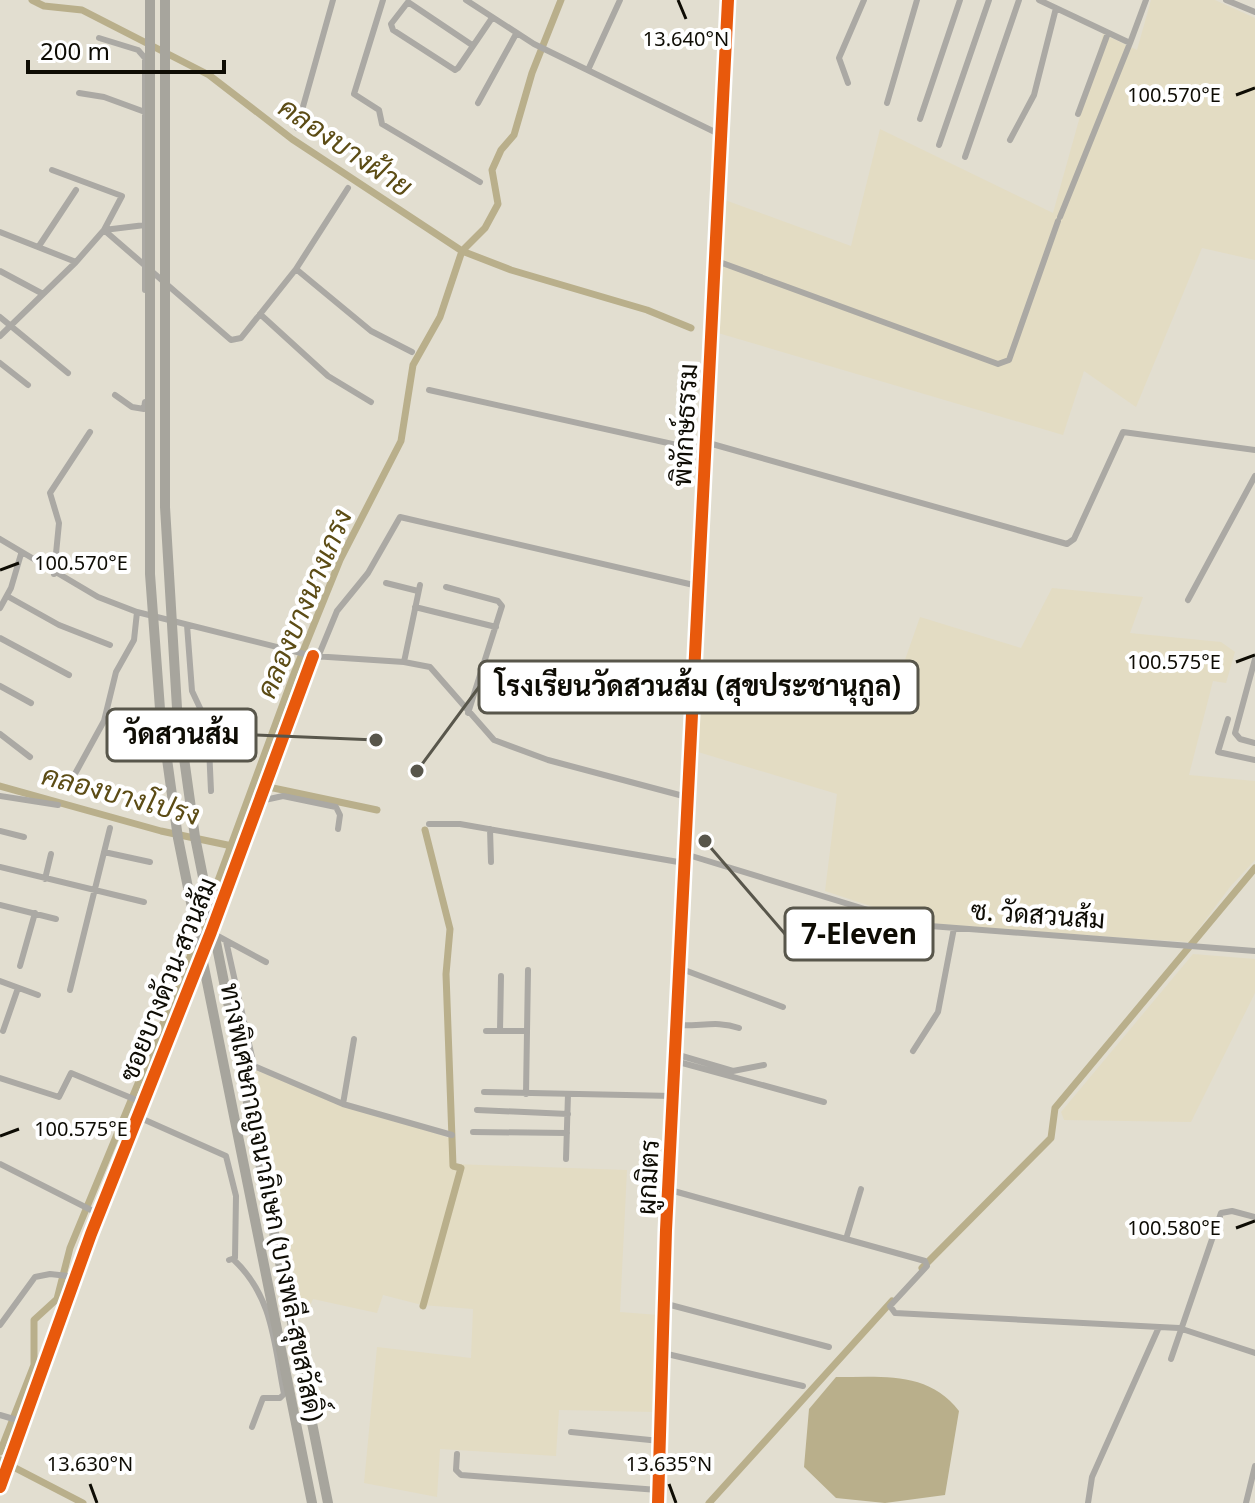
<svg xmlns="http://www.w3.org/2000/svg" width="1255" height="1503" font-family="'Noto Sans',Sarabun,sans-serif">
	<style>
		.built { fill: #e3dcc3 }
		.water { fill: #b9af8b }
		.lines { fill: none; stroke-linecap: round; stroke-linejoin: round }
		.canal { stroke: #b9af8b; stroke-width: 7 }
		.street { stroke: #aba9a4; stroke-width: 6 }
		.highway-bridge { stroke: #a7a59d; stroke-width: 10 }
		.cycleway-casing { stroke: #fff; stroke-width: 17 }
		.cycleway { stroke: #e8590c; stroke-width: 12 }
		.ticks { fill: none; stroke: #0e0c04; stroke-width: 3 }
		.labels { text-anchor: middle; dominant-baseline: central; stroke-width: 8; stroke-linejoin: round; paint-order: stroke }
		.street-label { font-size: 26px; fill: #0e0c04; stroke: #fff }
		.water-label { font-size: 28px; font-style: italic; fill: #5c4c15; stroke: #fff }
		.ticks-label { font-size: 20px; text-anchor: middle; fill: #0e0c04; stroke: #fff; stroke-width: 8; stroke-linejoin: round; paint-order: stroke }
		.leader { fill: none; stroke: #58564b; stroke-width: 3 }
		.callout-dot { fill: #58564b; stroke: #fff; stroke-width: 3 }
		.callout { fill: #fff; stroke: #58564b; stroke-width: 3 }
		.callout-label { font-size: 28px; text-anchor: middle; font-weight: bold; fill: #0e0c04 }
	</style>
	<rect width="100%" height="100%" fill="#e2ded0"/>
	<path class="built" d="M1151,0h64l40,18v242l-53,-12 -66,159 -52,-36 -21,64 -345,-102 7,-133 126,46 29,-117 173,84 50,-179 34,16z
		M1052,588l91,9 -13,36 91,9 14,10 -9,31 -13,-2 -24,94 66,6v79l-25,27 -41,55 -261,-17 -103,-34 12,-97 -139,-42 3,-89 185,51 34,-97 101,31z
		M1193,954l62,5v34l-64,129 -127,-2 -3,-8z
		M254,1070l198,69 2,25 173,6 -7,142 39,3 -3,97 -97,-2 -3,46 -116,-7 -3,48 -73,-14 13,-136 94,11 2,-49 -51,-4 -39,-10 -6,18 -64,-14 -10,21z"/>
	<path class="water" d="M836,1377c46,0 93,-6 123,34l-14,84 -60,8 -49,-5 -32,-31 5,-58z"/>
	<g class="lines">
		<path class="canal" d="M32,0l12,6 38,4 127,65 83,64 170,112 49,19 136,40 44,18
			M254,784l123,26
			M0,786l161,45 71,15
			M922,1268l129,-130 4,-30 200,-240
			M423,1306l38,-138 -8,-2 -7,-192 4,-45 -25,-99
			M0,1452l34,-87v-45l23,-21 13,-51 117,-283 108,-294 45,-111 61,-119 12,-76 27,-48 22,-66 23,-23 13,-24 -6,-34 9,-20 13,-15 18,-62 29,-73
			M0,1460l83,43
			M709,1503l183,-202"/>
		<path class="street" d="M383,0l-29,94 25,16 3,14 98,58
			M466,0l68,44 187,91
			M1039,0l91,43 16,-43
			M1226,0l29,12
			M99,38l39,12 7,8v232
			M472,45l-64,-43 -17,22 2,6 62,40 3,-2 34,-50
			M588,70l32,-70
			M848,83l-9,-25 25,-58
			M79,93l25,4 41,15
			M478,103l38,-69
			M887,103l30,-103
			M1078,114l30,-81
			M920,119l40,-119
			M297,128l36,-128
			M1010,140l24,-45 22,-87
			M939,145l50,-145
			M965,157l54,-157
			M52,170l70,26 -18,34 127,110 10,-2 55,-69
			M348,188l-52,81 75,62 41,21
			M1060,217l70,-174
			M0,232l76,30 -76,74
			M39,246l37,-56
			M714,260l284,104 11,-4 49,-139
			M76,262l28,-32 41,-5
			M0,271l43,23
			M260,314l68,62 43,26
			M0,317l68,56
			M0,363l28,22
			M429,390l275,61
			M115,395l17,12 12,2 1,-7
			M705,442l362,102 7,-5 49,-107 132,18
			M0,539l98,58 39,15 176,44 91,6 26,5 64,73 54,20 139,37
			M54,574l5,-51 -9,-30 40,-61
			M386,583l32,8
			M446,587l52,14 4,5 -34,107
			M7,596l52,29 51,20
			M1188,600l67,-124
			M415,607l81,20
			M0,608l11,-20 10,-34
			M187,625l5,66 16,34 3,66
			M0,638l69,37
			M318,657l19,-46 31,-38 32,-56 298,69
			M1255,659l-20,74 5,6 15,4
			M404,662l16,-77
			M0,686l31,17
			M1228,719l-10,33 37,8
			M0,734l30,23
			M76,772l28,-51 12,-49 18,-32 3,-28
			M0,796l58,9
			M260,801l23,-5 53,11 4,8 -2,14
			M429,824h31l224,39
			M490,829l1,33
			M0,831l24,6
			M104,852l46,10
			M685,854l232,71 338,26
			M0,867l144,35
			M45,879l6,-25
			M0,905l56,14
			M214,934l52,28
			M226,941l28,125 89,38 109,31
			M20,966l15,-53
			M679,968l104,39
			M0,981l38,14
			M70,990l40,-162
			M676,1025c23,2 41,-5 63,3
			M3,1031l15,-43
			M486,1031h41
			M500,1031l1,-55
			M913,1051l25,-39 16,-84
			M675,1054l58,17 31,-6
			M675,1061l149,41
			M0,1078l59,19 12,-24 70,29
			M484,1092l189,4
			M526,1094l2,-124
			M343,1104l11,-65
			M477,1110l91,4
			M136,1116l90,40 10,40 -1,62 -6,2
			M473,1132l94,1
			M566,1159l2,-65
			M0,1164l99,50
			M670,1190l255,71 2,5 -37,40 5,7 284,15 76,25
			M846,1239l15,-50
			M234,1260c39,37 40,83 50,134l-4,4h-17l-11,29
			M663,1303l166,44
			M0,1325l35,-48 15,-3 27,3
			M663,1353l140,33
			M1171,1359l50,-146 11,-2 23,6
			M0,1415l24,7
			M571,1432l89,9
			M457,1454l-1,16 5,5 197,15
			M0,1487l91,-253 120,-302 102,-276
			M658,1503l8,-273 62,-1230
			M1088,1503l4,-26 67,-150
			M1246,1503l9,-37"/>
		<path class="highway-bridge" d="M150,0v574l10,135 18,129 134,665
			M165,0v507l12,201 18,129 133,666"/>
		<defs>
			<path id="cycleway" d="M0,1487l91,-253 120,-302 102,-276
				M658,1503l8,-273 62,-1230"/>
		</defs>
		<use href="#cycleway" class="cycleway-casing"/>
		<use href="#cycleway" class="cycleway"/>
	</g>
	<path class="ticks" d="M678,0l8,19M1236,95l19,-7M0,570l19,-7M1236,662l19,-7M0,1136l19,-7M1236,1228l19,-7M90,1484l7,19M669,1484l7,19"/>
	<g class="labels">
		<g class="street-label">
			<text transform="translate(684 425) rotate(-87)">พิทักษ์ธรรม</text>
			<text transform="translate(1038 914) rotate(4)">ซ. วัดสวนส้ม</text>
			<text transform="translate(167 979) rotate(-68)">ซอยบางด้วน-สวนส้ม</text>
			<text transform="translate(647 1177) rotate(-87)">ผูกมิตร</text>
			<text transform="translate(273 1202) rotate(79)">ทางพิเศษกาญจนาภิเษก (บางพลี-สุขสวัสดิ์)</text>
		</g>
		<g class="water-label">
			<text transform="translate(346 146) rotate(34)">คลองบางฝ้าย</text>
			<text transform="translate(303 603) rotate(-67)">คลองบางนางเกรง</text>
			<text transform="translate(121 794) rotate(15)">คลองบางโปรง</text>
		</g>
	</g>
	<g class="ticks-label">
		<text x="686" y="46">13.640°N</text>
		<text x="1174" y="102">100.570°E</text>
		<text x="81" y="570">100.570°E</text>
		<text x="1174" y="669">100.575°E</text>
		<text x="81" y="1136">100.575°E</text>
		<text x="1174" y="1235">100.580°E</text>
		<text x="90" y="1471">13.630°N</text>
		<text x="669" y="1471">13.635°N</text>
	</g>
	<path class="leader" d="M417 771L479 687M376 740L256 735M705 841L785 934"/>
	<g class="callout-dot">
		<circle cx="417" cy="771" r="8"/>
		<circle cx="376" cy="740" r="8"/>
		<circle cx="705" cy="841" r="8"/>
	</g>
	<g class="callout">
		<rect x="479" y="661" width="439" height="52" rx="8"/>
		<rect x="107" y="709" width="149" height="52" rx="8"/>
		<rect x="785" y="908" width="148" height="52" rx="8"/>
	</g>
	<g class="callout-label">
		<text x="698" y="696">โรงเรียนวัดสวนส้ม (สุขประชานุกูล)</text>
		<text x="181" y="744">วัดสวนส้ม</text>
		<text x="859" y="944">7-Eleven</text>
	</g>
	<path d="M28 60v12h196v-12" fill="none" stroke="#0e0c04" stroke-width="4"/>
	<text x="40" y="60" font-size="24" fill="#0e0c04" stroke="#ffffff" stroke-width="6" paint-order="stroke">200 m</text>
</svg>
